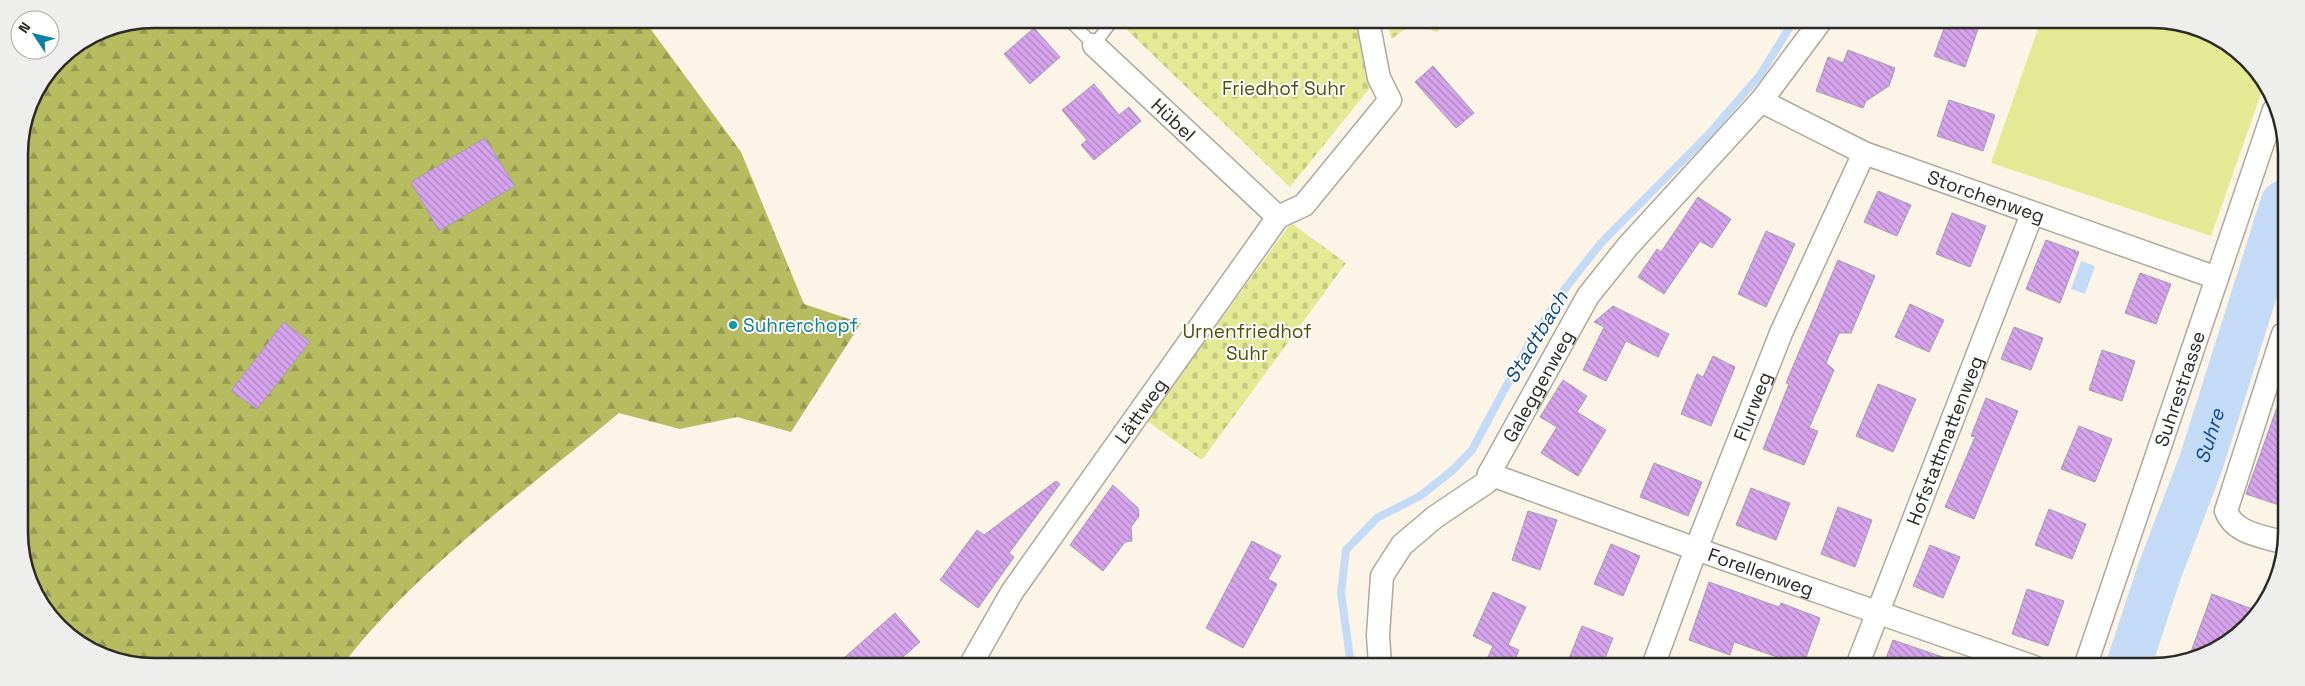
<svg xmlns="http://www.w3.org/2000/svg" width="2305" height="686" font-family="'Space Grotesk',sans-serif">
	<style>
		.green { fill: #e4ea93 }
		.forest { fill: url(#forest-firs) }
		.cemetery { fill: url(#cemetery-stones) }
		.water { fill: #c4dbf7 }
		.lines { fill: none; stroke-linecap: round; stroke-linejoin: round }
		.stream { stroke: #c4dbf7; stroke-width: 8 }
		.river { stroke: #c4dbf7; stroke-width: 45 }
		.building { fill: url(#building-back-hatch); stroke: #a59da8 }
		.service-casing { stroke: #afa89c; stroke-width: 14 }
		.minor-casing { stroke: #afa89c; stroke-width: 25 }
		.service { stroke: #fff; stroke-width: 11 }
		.minor { stroke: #fff; stroke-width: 22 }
		.culture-dot { fill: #0f9aa8; stroke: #fff; stroke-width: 2 }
		.labels { text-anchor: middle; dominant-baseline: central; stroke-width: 4; stroke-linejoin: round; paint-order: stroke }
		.park-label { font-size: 19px; fill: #4f510b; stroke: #fff }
		.street-label { font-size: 19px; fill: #2b2924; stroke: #fff }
		.culture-label { font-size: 19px; fill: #0d838f; stroke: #fff; text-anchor: start }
		.water-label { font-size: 20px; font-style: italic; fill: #0c4985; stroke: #fff }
		.rim { fill: none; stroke: #2b2924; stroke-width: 2.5 }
	</style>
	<defs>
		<pattern id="forest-firs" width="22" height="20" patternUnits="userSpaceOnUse" patternTransform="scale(1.25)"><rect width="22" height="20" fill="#b7bc61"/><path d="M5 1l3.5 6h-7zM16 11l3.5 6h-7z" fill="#959950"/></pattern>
		<pattern id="cemetery-stones" width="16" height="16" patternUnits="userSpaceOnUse" patternTransform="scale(1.25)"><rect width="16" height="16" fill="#e4ea93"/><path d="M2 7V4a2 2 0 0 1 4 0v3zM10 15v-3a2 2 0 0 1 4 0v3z" fill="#c4c97f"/></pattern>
		<pattern id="building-back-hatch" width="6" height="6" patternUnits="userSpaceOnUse" patternTransform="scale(1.25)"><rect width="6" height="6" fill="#d6a3ed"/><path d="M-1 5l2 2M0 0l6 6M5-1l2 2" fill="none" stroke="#ae85c0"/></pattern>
	</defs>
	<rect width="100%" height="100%" fill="#fbf4e7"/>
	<path class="green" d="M2040,23h146l61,35 16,30 -52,148 -220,-73z"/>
	<path class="forest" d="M154,19l490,1 97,132 63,152 57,19 -70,109 -54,-15 -57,12 -61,-16c-91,76 -202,156 -275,250h-225l-61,-35 -37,-70 -2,-413 10,-43 29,-44 44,-29z"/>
	<path class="cemetery" d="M1129,21h232l12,63 -83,103 -166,-160z
		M1388,22h59l-10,10 -24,-8 -22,15z
		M1291,223l55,40 -144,197 -55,-39z"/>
	<path class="water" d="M2081,261l14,5 -10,28 -14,-5z"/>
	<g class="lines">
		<path class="stream" d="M1351,665l-10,-72 5,-43 31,-32 43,-22 33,-26 19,-20 58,-108 34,-52 37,-47 108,-109 51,-59 33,-53"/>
		<path class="river" id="s1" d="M2128,667l32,-97 41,-107 82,-260"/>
	</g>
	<path class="building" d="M1946,23h34l-15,44 -31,-11z
		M1034,28l26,29 -30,27 -26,-30z
		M1848,50l47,18 -6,18 -23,15 -3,7 -47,-17 12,-34 15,6z
		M1433,66l41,47 -18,15 -41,-46z
		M1094,84l25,31 10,-8 12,14 -47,39 -13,-15 6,-5 -25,-30z
		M1949,100l46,15 -12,36 -46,-15z
		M485,138l30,48 -76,45 -28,-49z
		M1878,191l33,14 -14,31 -33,-14z
		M1698,197l33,22 -19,29 -12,-7 -36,53 -26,-17 19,-28 4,3z
		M1952,213l34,13 -16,41 -34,-13z
		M1766,231l29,13 -29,63 -28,-13z
		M2046,240l33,12 -19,51 -34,-14z
		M1838,260l37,16 -24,57h-12l-13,30 8,7 -25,58 9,3 -14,34 -41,-16 26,-65 -3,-1z
		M2140,273l31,11 -15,40 -31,-11z
		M1910,304l34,16 -15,32 -34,-15z
		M1613,306l56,28 -11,23 -32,-16 -20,40 -23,-11 21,-43 -10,-5z
		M284,322l26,20 -53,67 -26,-18z
		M2014,327l29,11 -12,32 -30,-11z
		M2102,350l33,11 -13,40 -33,-11z
		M1713,356l22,11 -24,59 -30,-12 16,-40 6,3z
		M1563,380l24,16 -10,16 29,18 -28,46 -37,-23 16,-26 -17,-10z
		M1878,384l38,15 -23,53 -37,-16z
		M1986,398l32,13 -44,108 -29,-12 30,-70 -4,-1z
		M2279,402l3,1v103l-36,-12z
		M2079,426l33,13 -17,43 -34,-13z
		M1654,463l48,19 -14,34 -48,-19z
		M1056,481l4,3 -51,69 5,4 -36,51 -38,-28 37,-50 7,5z
		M1113,485l25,23 1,8 -8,11 1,14 -7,1 -22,29 -33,-26z
		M1751,488l39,15 -14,37 -40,-15z
		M1838,507l34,13 -17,47 -34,-13z
		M2049,509l37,15 -14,35 -37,-14z
		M1528,511l29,9 -17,50 -28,-10z
		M1252,541l29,15 -13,23 9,5 -34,64 -37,-20z
		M1611,544l29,12 -17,40 -29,-12z
		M1930,545l30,12 -17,41 -30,-12z
		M1709,582l70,25 2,-4 39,15 -17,48 -69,-24 -4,13 -41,-15z
		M2027,589l37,12 -16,45 -36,-12z
		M1493,592l33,15 -18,38 11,5 -7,16h-28l9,-20 -20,-10z
		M2212,594l43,16 -15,24 -37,23 -15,3z
		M895,613l25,29 -25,22h-58z
		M1582,626l31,12 -11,28h-36z
		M1893,640l67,23v4l-77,-1z"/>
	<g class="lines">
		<defs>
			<path id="service" d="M1070,21l24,24 18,-24"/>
			<g id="minor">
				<path id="s2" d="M1094,45l184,172"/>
				<path id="s3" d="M1761,101l103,52 353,125"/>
				<path id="s4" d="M1489,474l207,75 338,118"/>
				<path d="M2282,542c-21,-6 -48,-9 -56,-31l57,-177"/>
				<path id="s5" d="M971,664l41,-72 266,-375 26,-12 86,-105 -11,-22 -11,-57"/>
				<path id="s6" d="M1380,665l-2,-30 4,-59 20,-31 33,-28 52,-35 2,-8 99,-178 40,-50 133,-145 59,-79"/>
				<path id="s7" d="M1653,666l43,-117 85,-216 83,-180"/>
				<path id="s8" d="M1857,666l175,-452"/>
				<path id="s9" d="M2085,667l189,-557"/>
			</g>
		</defs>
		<use href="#service" class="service-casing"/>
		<use href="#minor" class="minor-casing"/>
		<use href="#service" class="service"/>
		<use href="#minor" class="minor"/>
	</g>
	<circle class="culture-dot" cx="733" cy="325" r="5"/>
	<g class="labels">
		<g class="park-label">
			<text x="1284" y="88">Friedhof Suhr</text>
			<text x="1247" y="331">Urnenfriedhof<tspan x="1247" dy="22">Suhr</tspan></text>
		</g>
		<g class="street-label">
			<text stroke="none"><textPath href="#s2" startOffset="109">Hübel</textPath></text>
			<text stroke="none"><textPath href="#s3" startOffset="245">Storchenweg</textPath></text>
			<text stroke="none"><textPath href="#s6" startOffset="341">Galeggenweg</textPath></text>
			<text stroke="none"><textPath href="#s9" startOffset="294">Suhrestrasse</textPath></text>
			<text stroke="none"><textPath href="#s7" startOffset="278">Flurweg</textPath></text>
			<text stroke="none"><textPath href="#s5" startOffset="305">Lättweg</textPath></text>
			<text stroke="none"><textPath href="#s8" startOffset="242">Hofstattmattenweg</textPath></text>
			<text stroke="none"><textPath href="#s4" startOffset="289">Forellenweg</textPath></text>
		</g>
		<g class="culture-label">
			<text x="743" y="325">Suhrerchopf</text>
		</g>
		<g class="water-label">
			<text transform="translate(1536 337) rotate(-59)">Stadtbach</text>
			<text stroke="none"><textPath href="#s1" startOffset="245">Suhre</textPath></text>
		</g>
	</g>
	<path d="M0 0H2305V686H0ZM154 28H2152A126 126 0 0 1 2278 154V532A126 126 0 0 1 2152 658H154A126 126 0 0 1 28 532V154A126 126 0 0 1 154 28Z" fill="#eeeeed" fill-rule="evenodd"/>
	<path class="rim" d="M154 28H2152A126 126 0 0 1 2278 154V532A126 126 0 0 1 2152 658H154A126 126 0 0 1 28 532V154A126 126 0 0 1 154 28Z"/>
	<g transform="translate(35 35) rotate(305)"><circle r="24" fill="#ffffff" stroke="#aaa9a7"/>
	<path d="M0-4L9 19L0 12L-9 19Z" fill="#0c81a7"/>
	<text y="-8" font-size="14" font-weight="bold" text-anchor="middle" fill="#2b2924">N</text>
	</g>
</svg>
